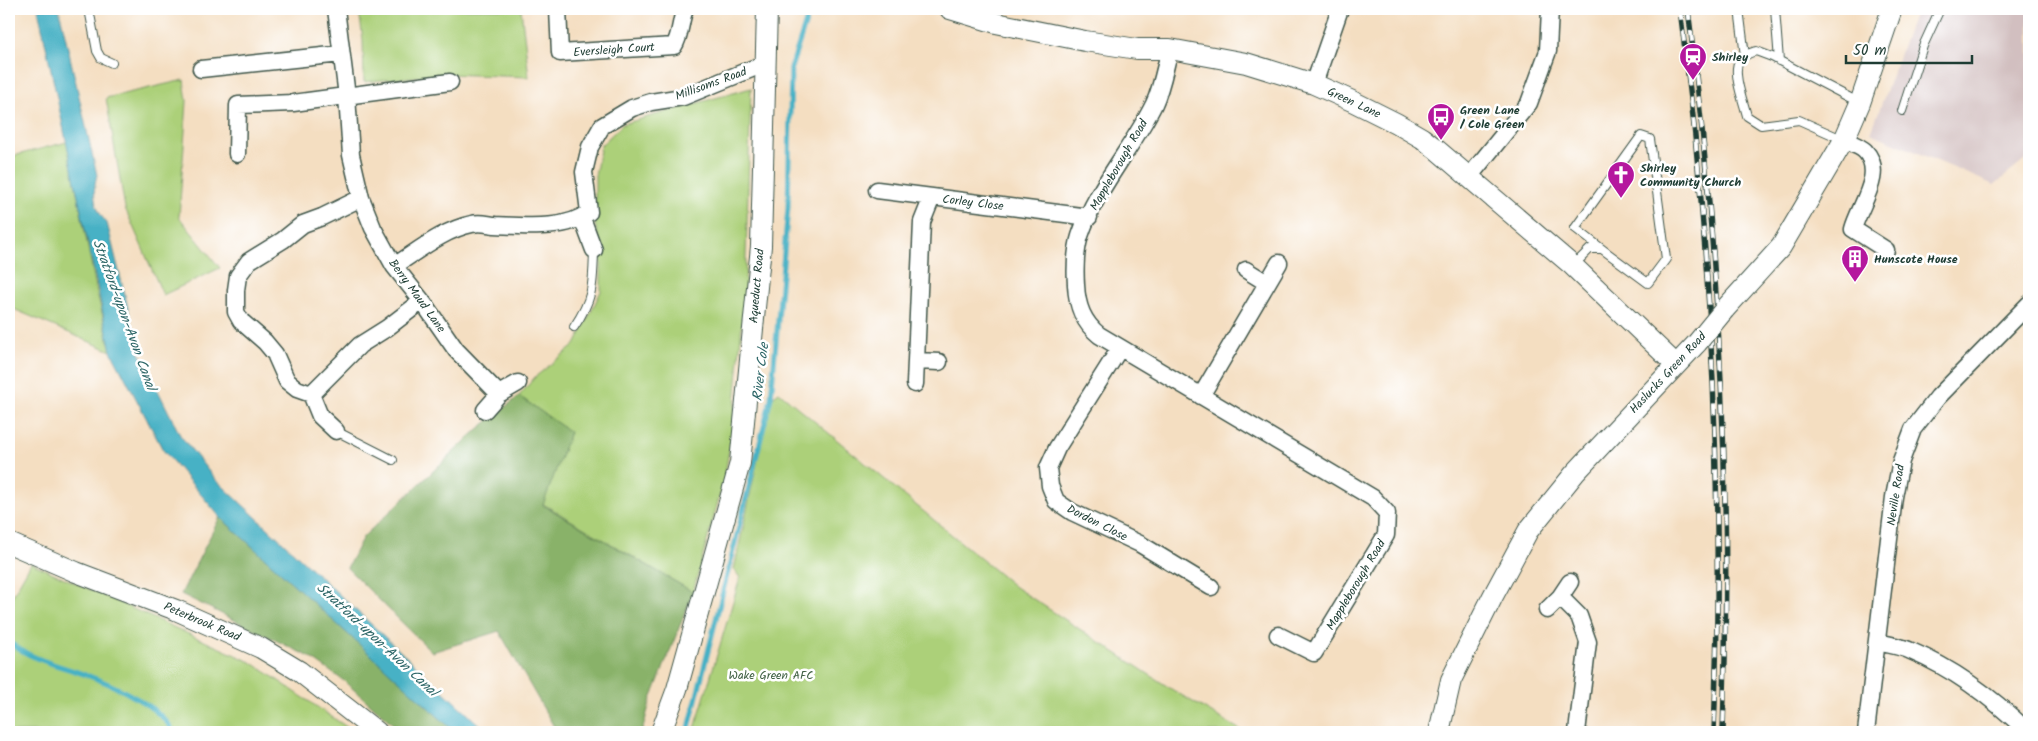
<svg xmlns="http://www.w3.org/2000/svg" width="2038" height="741" font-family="Kalam,sans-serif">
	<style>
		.industrial { fill: #d2bfc0 }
		.green { fill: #acd079; stroke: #668656 }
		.forest { fill: #89b269; stroke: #54784e }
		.water { fill: #47b1c5; stroke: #33777c }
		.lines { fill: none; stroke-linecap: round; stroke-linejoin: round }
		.stream { stroke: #47b1c5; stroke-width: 5 }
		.service-casing { stroke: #3f5549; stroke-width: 10 }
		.minor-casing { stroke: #3f5549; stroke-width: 19 }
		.tertiary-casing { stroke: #3f5549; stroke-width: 22 }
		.service { stroke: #fff; stroke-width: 8 }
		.minor { stroke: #fff; stroke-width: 16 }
		.tertiary { stroke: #fff; stroke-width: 20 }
		.rail-casing { stroke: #1f3d34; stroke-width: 5.5 }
		.rail { stroke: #fff; stroke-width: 4; stroke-dasharray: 11; stroke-linecap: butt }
		.tertiary-bridge-casing { stroke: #3f5549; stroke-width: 22; stroke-linecap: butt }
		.tertiary-bridge { stroke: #fff; stroke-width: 20 }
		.labels { text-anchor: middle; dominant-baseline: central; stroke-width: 5; stroke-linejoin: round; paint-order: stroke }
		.street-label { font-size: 12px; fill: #1f3d34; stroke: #fff }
		.poi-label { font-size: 12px; font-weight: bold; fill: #1f3d34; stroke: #fff; text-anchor: start }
		.park-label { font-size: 12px; fill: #426245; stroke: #fff }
		.water-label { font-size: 14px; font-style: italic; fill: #2d6667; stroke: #fff }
	</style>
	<rect width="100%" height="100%" fill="#fff"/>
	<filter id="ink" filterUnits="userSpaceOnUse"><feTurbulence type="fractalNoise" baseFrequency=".02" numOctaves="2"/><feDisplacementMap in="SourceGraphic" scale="10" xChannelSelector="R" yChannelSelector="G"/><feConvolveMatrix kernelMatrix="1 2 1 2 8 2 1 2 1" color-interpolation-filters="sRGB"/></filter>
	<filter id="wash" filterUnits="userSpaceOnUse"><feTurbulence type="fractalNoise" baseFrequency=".0096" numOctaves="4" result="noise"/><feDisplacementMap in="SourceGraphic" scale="20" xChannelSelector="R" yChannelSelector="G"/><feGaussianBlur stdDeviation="1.12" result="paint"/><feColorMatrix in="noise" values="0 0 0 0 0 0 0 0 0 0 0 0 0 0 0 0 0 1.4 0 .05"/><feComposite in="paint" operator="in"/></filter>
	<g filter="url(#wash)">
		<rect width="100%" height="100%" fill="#f4dec1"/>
		<path class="industrial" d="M1916,9h113v148l-35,28 -123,-52z"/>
		<path class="green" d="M359,9h162l8,68 -84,-3 -81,8 -1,-41z
			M184,80l3,21 -8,116 41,51 -57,27 -38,-87 -19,-110z
			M751,88l-6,201 -12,138 -9,53 -31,112 -150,-88 27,-72 -51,-36 16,-19 40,-32 26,-54v-41l-6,-26v-48l6,-31 22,-21z
			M67,142l29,146 15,63 -102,-44v-150z
			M779,392l236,195 161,105 68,40h-550l46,-154 -6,-9 37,-171z
			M31,563l220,99 103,70h-345v-130z"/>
		<path class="forest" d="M519,396l51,36 -27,73 150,87 -43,110 -8,30h-85l-58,-101 -67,21 -85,-84 16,-31 114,-107z
			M220,517l235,215h-53l-58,-51 -34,-24 -129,-63z"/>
		<path class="water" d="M38,9h21l38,166c-5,18 -3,34 10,48l32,129 41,83 34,43 273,254h-32l-235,-215 -57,-67 -52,-99z"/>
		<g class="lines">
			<path class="stream" d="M9,642c22,18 53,24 80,34 25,9 74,32 84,56
				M688,732l83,-334 17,-190 3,-140 19,-59"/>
		</g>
	</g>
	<g filter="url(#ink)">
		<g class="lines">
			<defs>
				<path id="service" d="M89,9l8,42 4,7 11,5
					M1739,9l6,47
					M1775,9l4,52
					M1902,111l21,-65 17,-37
					M1844,140l-45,-20 -38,5 -14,-9c-3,-13 -15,-43 -8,-55 4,-6 11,-8 17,-10l16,6 88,46
					M1573,266l17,-17h12l46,34 18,-24 -16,-120 -9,-3 -66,92 27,21
					M574,327c20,-30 19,-43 20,-77
					M336,431l57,29"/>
				<path id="minor" d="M336,9l11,87 4,59 10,43 12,30 21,38 28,35 34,49 43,44
					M558,9l2,44 114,-7c7,-11 6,-25 11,-37
					M1170,49c-5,18 -8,38 -16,55 -22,45 -58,84 -74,132 -5,16 -5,33 -4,49 1,21 7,37 23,50l274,163 14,15 -1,22 -72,118 -36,-18
					M201,69l140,-15
					M1314,84l26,-75
					M1844,140c6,3 16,6 21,11 21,22 -6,55 -12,78l33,21
					M237,154l1,-49 55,-2 157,-21
					M1469,177l60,-74 19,-52 2,-42
					M877,190l55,7
					M361,198l-39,19 -19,7 -20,16 -34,21 -11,15 -2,14v22l5,9 24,21 10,12 12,27 10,8 14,5 49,-49 27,-17 35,-27
					M582,218l12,32
					M394,266c24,-15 49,-36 78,-42 7,-2 15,0 23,1 27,1 71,6 94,-13l-5,-40 6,-25 12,-21 30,-18 19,-6 32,-5 83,-34
					M1246,270l21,13
					M1120,348l-63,100 -9,20 2,18 6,15 16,11 68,32 71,43
					M917,361l22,1
					M915,384l7,-162 10,-25 157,20
					M311,394l9,22 16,15
					M1201,396l78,-133
					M485,410l14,-16 19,-11
					M1560,597l19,19 9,26 -11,90
					M1547,610l13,-13 10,-15
					M1878,642c11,3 23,4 33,9 43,18 84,49 117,81
					M1866,732l28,-235 7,-36 12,-32 25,-32 91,-93"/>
				<path id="tertiary" d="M950,9l46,14 89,18 52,8h33l76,14 68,21 38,17 44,22 26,15 14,11 137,117 103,99
					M1724,310l57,-63 63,-107 16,-37 32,-94
					M9,543l67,29 100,38 85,38 38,23 78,61
					M661,732l16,-43 63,-226 21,-217 6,-237
					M1439,732l12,-52 42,-84 35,-65 47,-58 122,-130"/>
			</defs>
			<use href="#service" class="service-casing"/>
			<use href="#minor" class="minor-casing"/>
			<use href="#tertiary" class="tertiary-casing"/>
			<use href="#service" class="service"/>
			<use href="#minor" class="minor"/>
			<use href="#tertiary" class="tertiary"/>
			<defs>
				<path id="rail" d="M1680,9c5,42 11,85 15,127 20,198 27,398 19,596
					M1688,9c31,240 44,481 35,723"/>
			</defs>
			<use href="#rail" class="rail-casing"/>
			<use href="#rail" class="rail"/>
			<defs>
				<path id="tertiary-bridge" d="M1697,343l27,-33"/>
			</defs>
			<use href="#tertiary-bridge" class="tertiary-bridge-casing"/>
			<use href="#tertiary-bridge" class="tertiary-bridge"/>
		</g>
	</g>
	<defs>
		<symbol id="station-pin" viewBox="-11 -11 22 30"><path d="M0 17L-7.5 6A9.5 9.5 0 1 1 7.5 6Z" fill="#b5179e" stroke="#fff"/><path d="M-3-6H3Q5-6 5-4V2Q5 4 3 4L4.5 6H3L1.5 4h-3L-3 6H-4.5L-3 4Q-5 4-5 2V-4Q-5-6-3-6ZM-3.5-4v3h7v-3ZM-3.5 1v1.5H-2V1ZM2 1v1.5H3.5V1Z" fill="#fff"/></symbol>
		<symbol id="bus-pin" viewBox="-11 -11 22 30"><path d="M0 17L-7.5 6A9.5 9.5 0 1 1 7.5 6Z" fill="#b5179e" stroke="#fff"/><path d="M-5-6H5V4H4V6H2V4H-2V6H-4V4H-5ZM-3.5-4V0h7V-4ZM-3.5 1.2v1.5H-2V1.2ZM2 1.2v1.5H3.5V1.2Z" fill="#fff"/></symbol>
		<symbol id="church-pin" viewBox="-11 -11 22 30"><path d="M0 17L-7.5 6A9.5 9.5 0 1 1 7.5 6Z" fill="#b5179e" stroke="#fff"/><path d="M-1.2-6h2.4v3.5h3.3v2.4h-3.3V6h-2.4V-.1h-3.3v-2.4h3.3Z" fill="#fff"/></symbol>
		<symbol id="building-pin" viewBox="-11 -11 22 30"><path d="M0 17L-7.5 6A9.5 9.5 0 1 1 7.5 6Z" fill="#b5179e" stroke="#fff"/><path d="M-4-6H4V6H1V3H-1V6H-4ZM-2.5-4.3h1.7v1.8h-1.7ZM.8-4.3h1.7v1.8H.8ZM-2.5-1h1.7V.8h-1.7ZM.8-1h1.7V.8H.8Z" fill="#fff"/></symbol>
	</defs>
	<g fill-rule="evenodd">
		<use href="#station-pin" x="1677" y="41" width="32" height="43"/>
		<use href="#bus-pin" x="1425" y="101" width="32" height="43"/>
		<use href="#church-pin" x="1605" y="159" width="32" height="43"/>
		<use href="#building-pin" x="1839" y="243" width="32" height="43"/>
	</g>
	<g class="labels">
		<g class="street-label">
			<text transform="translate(614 50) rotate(-4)">Eversleigh Court</text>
			<text transform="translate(711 84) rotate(-20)">Millisoms Road</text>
			<text transform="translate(1354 103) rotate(25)">Green Lane</text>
			<text transform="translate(1119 165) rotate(-60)">Mappleborough Road</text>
			<text transform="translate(973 203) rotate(7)">Corley Close</text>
			<text transform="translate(757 286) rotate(-85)">Aqueduct Road</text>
			<text transform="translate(417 296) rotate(54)">Berry Maud Lane</text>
			<text transform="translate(1668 373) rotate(-47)">Haslucks Green Road</text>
			<text transform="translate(1896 495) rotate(-81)">Neville Road</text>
			<text transform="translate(1097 523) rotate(27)">Dordon Close</text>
			<text transform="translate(1356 585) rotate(-59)">Mappleborough Road</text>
			<text transform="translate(202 622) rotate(23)">Peterbrook Road</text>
		</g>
		<g class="poi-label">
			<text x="1712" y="57">Shirley</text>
			<text x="1460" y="110">Green Lane<tspan x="1460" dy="14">/ Cole Green</tspan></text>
			<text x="1640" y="168">Shirley<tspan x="1640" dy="14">Community Church</tspan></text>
			<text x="1874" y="259">Hunscote House</text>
		</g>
		<g class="park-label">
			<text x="771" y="675">Wake Green AFC</text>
		</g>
		<g class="water-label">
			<text transform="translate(124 315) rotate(70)">Stratford-upon-Avon Canal</text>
			<text transform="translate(761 372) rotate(-83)">River Cole</text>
			<text transform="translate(377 640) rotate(43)">Stratford-upon-Avon Canal</text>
		</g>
	</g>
	<rect width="2038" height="741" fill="none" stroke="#fff" stroke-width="30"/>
	<path d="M1846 55v8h126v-8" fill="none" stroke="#1f3d34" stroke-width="2.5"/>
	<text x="1853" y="55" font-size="15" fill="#1f3d34" stroke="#ffffff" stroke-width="4" paint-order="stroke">50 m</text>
</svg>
